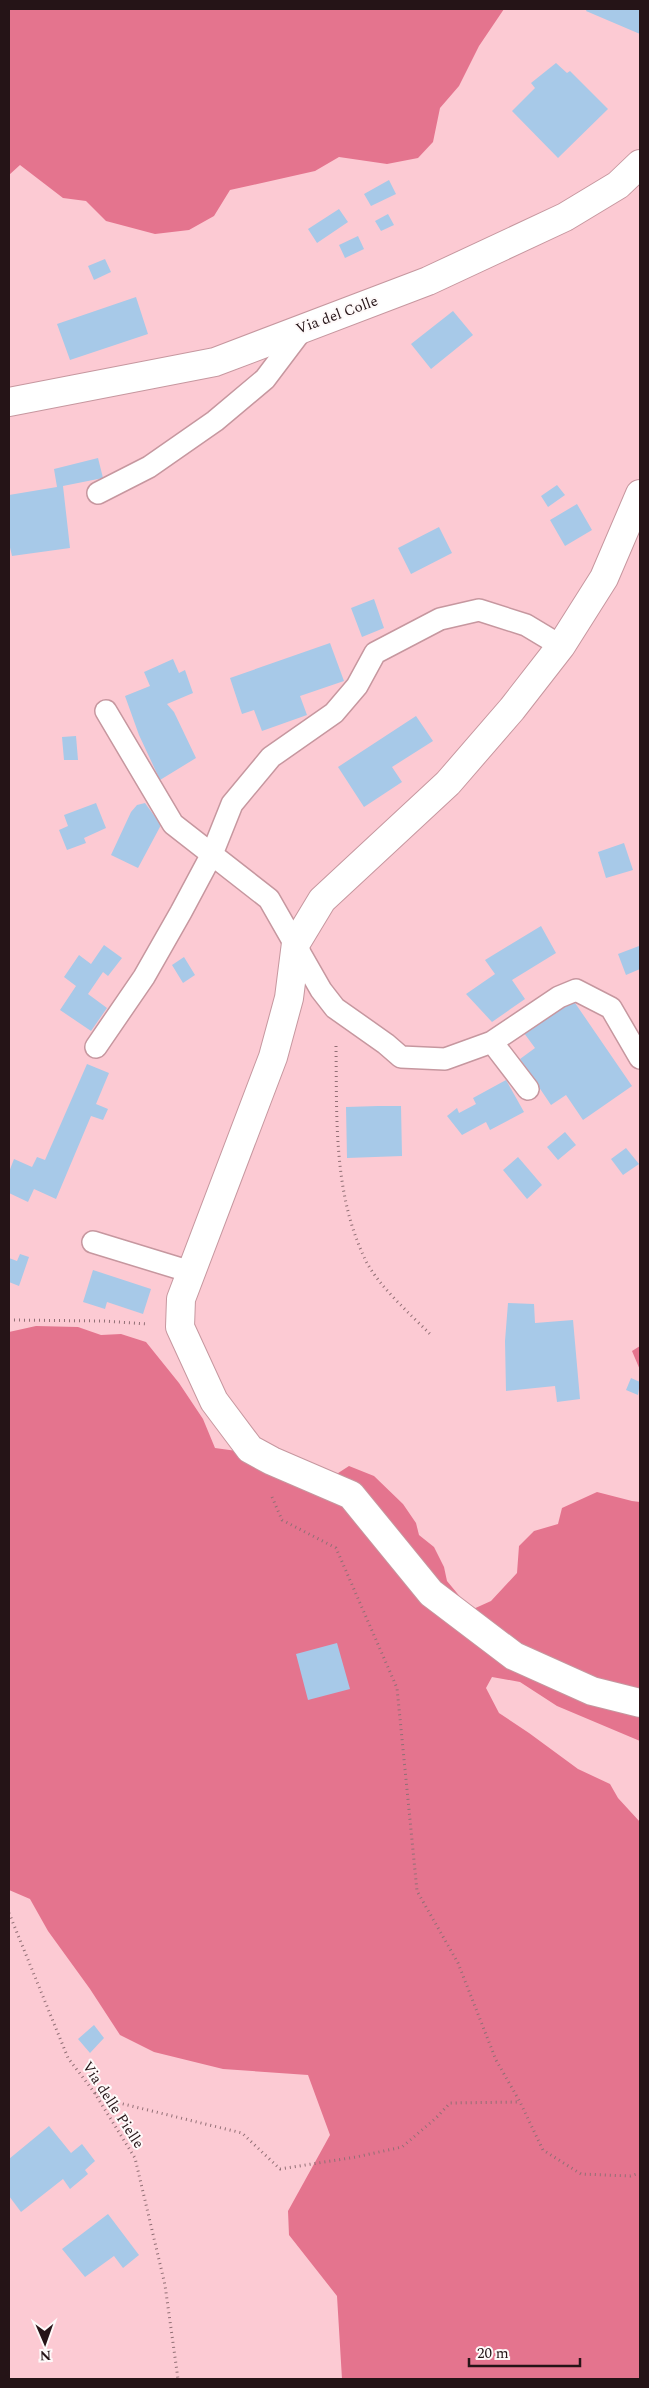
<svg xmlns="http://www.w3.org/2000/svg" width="649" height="2388" font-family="Spectral,serif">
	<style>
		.forest { fill: #e4748e }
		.building { fill: #a7c9e8 }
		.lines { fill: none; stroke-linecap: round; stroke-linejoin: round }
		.lane-casing { stroke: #c6979f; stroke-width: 24 }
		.street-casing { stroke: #c6979f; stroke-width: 30 }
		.path { stroke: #916f75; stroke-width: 3; stroke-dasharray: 1 4; stroke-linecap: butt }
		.lane { stroke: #fff; stroke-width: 21 }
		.street { stroke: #fff; stroke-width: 28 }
		.labels { text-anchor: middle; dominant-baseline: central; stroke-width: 4; stroke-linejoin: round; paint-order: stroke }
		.street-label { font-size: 15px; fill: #251417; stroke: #fef9f9 }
	</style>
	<rect width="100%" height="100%" fill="#fccad3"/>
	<path class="forest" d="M9,9h495l-25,37 -20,40 -19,22 -7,34 -15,16 -31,6 -48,-7 -24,14 -85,19 -16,26 -25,14 -34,4 -49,-13 -20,-20 -23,-3 -43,-33 -11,10z
		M36,1326l42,1 23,8 20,-1 25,8 33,41 24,36 12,29 29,4 102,49 79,98 215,113v29l-83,-35 -37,-24 -28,-5 -6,11 13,25 30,20 49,36 32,15 8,14 22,24v557h-298l-5,-83 -48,-61 -1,-24 42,-76 -22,-60 -85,-6 -69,-17 -34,-17 -30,-46 -42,-58 -18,-32 -21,-9v-558z
		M640,1346v24l-8,-19z
		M349,1466l25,10 29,28 13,19 3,12 15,12 10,20 3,14 24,29 20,-9 26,-28 2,-27 15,-15 24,-7 4,-16 35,-16 35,9 8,1v193l-122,-45 -81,-63 -105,-110z"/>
	<path class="building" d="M587,9h53v25l-54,-23z
		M556,63l11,10 3,-2 38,38 -50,49 -46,-47 23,-23 -4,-5z
		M389,180l7,14 -25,12 -7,-12z
		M339,209l9,13 -31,21 -9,-14z
		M388,214l6,11 -13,6 -6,-10z
		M358,236l6,13 -19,9 -6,-13z
		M105,259l6,13 -17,8 -6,-14z
		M136,297l12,37 -78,26 -13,-36z
		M453,311l20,24 -42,34 -20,-25z
		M98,458l5,20 -40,8 7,62 -58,8 -3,-13v-48l48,-8 -3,-18z
		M557,485l8,10 -17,12 -7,-11z
		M577,504l15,26 -27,16 -15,-26z
		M439,527l13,26 -41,21 -13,-26z
		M374,599l10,29 -22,9 -11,-29z
		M330,643l14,38 -44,15 7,19 -45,16 -8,-21 -12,4 -12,-36z
		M173,659l6,14 6,-3 8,23 -26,11 7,8 22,46 -36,22 -21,-45 -14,-39 25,-10 -6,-14z
		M416,716l17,25 -41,26 10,15 -38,25 -26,-40z
		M76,736l2,24h-14l-2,-23z
		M96,803l10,25 -22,10 2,5 -19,7 -8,-20 9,-4 -4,-11z
		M145,803l16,22 -23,43 -27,-13 20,-43 6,-7z
		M624,843l9,27 -27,8 -8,-26z
		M541,926l15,27 -44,27 13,19 -33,23 -26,-28 29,-20 -10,-14z
		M104,945l18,13 -14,18 -5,-4 -15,22 19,14 -16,23 -31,-21 16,-24 -12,-9 15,-22 12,9z
		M639,946l1,23 -14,6 -8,-21z
		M184,957l11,18 -12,8 -11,-18z
		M573,1000l59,86 -49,34 -17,-25 -15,10 -31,-46 15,-11 -11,-15z
		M87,1064l22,9 -13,31 12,5 -5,11 -12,-4 -35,83 -22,-10 -6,13 -19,-9v-21l5,-13 18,8 5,-10 8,3z
		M506,1080l18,32 -34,18 -4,-8 -24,13 -15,-19 10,-8 2,5 17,-9 -3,-6z
		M378,1106h23l1,50 -55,2 -1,-51z
		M565,1132l11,13 -18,15 -11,-13z
		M626,1148l13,16 -16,11 -12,-16z
		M518,1157l24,28 -15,14 -24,-29z
		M20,1254l9,3 -10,29 -10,-4v-24l8,3z
		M93,1270l58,19 -8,25 -36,-12 -2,7 -22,-7z
		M508,1303l26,1 1,19 38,-3 7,79 -23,3 -2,-16 -49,5 -1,-50z
		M631,1378l9,4 -2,13 -12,-5z
		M337,1643l13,46 -42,11 -12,-46z
		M94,2025l10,13 -14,15 -12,-14z
		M49,2126l22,27 11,-9 13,17 -10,9 3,4 -18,15 -7,-10 -42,33 -12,-16v-37z
		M108,2214l31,41 -16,13 -9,-12 -29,21 -23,-28z"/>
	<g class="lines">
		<defs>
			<path id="lane" d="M98,493l51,-26 66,-46 50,-42 40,-53
				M106,711l67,113 96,75 52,91 14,18 51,36 15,13 44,2 47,-17 67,-45 17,-7 35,18 29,50
				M492,1042l36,47
				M96,1047l48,-70 37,-65 31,-58 20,-50 39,-47 63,-44 23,-27 18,-33 65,-34 39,-9 47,15 35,21
				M93,1242l98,30"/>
			<path id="street" d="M9,402l206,-40 213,-81 137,-64 53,-32 22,-21
				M640,494l-36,84 -43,68 -49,63 -64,74 -126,117 -26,43 -7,55 -16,59 -92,242 -1,28 34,74 36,48 22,12 79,34 80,98 83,63 78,35 48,12"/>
		</defs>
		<use href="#lane" class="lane-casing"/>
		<use href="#street" class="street-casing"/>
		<path class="path" d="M336,1046c1,73 -3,150 31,217 13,24 43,51 63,71
			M9,1320l95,1 43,3
			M272,1497l10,23 54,28 61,140 20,203 41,72 38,97 24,42 23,48 38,24 49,2 10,-3
			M9,1913l59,145 26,34 41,66 30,127 13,94
			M95,2093l16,8 131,32 38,36 76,-12 46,-10 34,-29 14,-15 70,-1"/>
		<use href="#lane" class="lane"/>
		<use href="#street" class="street"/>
	</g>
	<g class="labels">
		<g class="street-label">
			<text transform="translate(337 315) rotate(-20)">Via del Colle</text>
			<text transform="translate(113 2105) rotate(57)">Via delle Pielle</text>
		</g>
	</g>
	<rect width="649" height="2388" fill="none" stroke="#251417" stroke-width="20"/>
	<g transform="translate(45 2343) rotate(178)" stroke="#fef9f9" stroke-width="4" paint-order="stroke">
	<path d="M0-4L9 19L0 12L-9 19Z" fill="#251417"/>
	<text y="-8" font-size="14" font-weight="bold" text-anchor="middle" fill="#251417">N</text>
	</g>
	<path d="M469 2358v8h111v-8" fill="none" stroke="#251417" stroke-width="2.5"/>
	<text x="477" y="2358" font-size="15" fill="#251417" stroke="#fef9f9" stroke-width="4" paint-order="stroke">20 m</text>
</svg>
